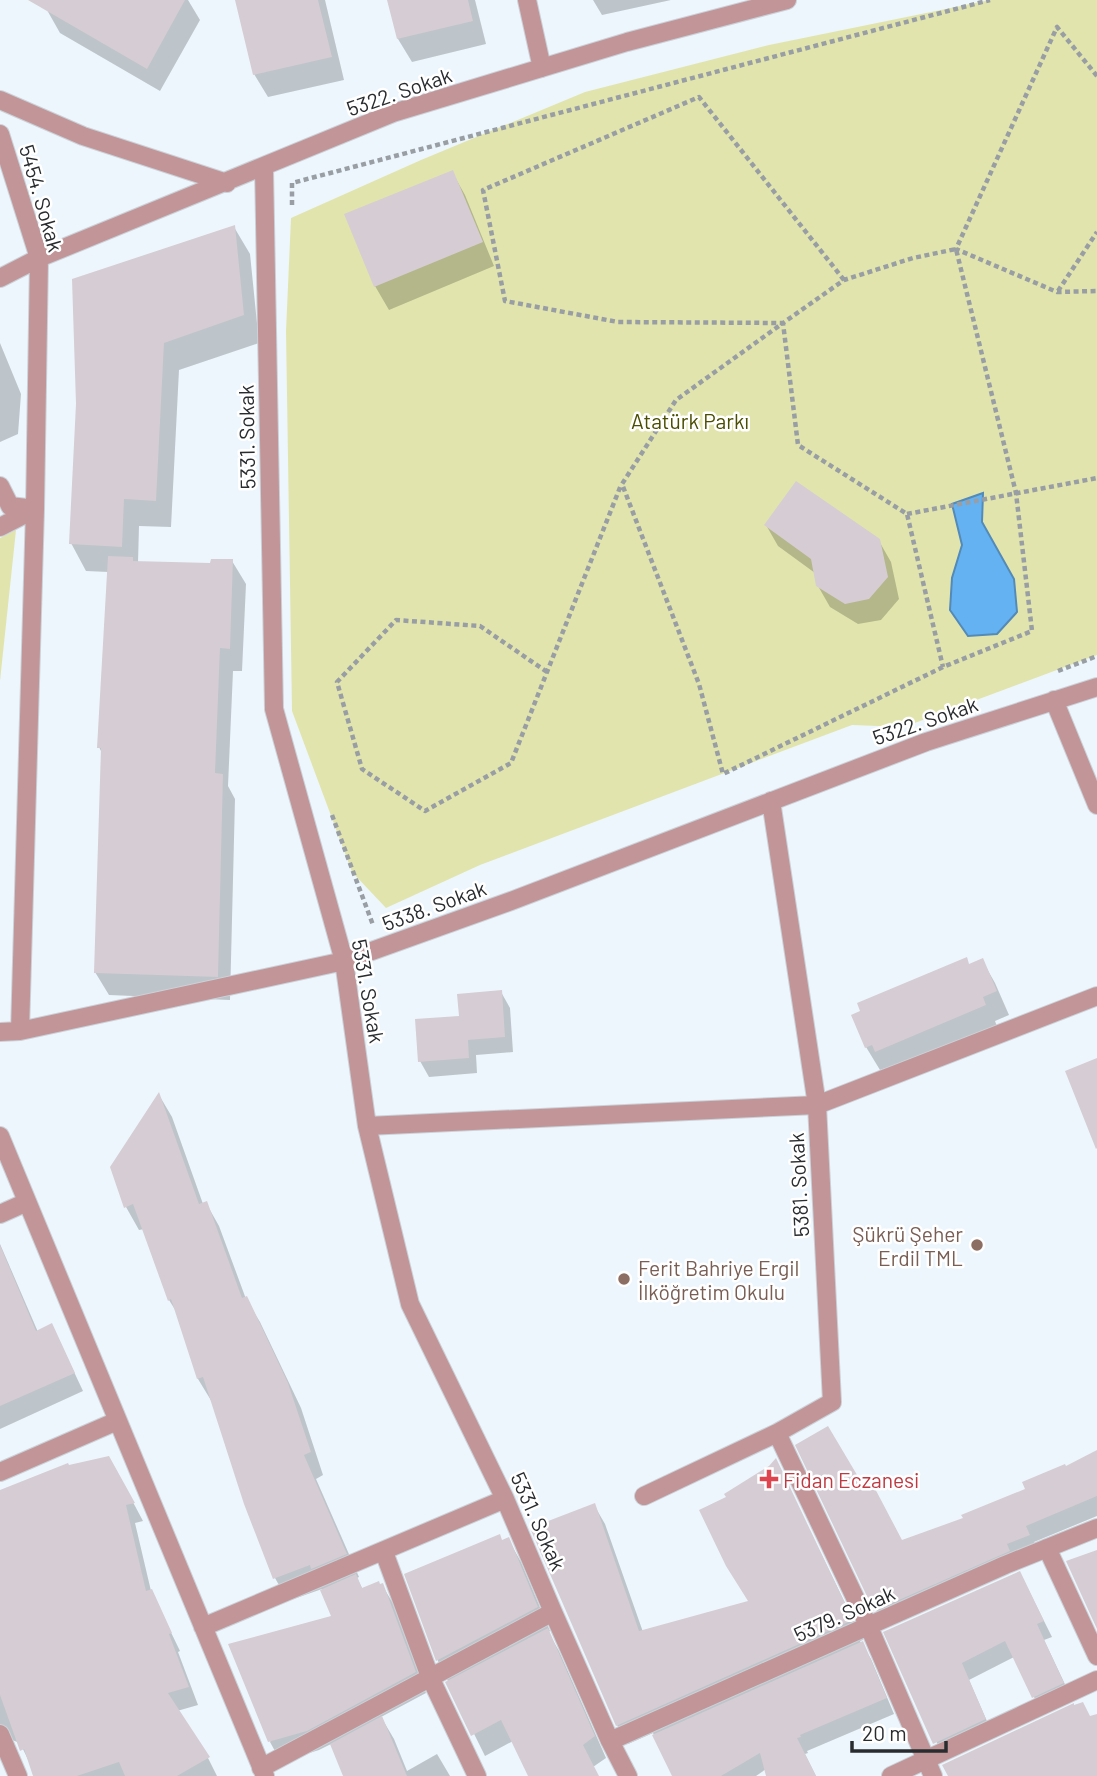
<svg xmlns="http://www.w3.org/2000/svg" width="1097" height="1776" font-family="Barlow,sans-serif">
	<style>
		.green { fill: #e1e5ad }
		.water { fill: #65b2f2; stroke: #538ab8; stroke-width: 2 }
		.shadow { fill: #0003 }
		.building { fill: #d6ccd3 }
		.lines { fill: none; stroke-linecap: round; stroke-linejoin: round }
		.street-casing { stroke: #cad2d8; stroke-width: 20 }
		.path { stroke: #989ea4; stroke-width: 4.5; stroke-dasharray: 5 3.5; stroke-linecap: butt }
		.street { stroke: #c29598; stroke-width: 18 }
		.education-dot { fill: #8d6e63; stroke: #fff; stroke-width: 2.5 }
		.health-dot { fill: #e0444e; stroke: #fff; stroke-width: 2.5 }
		.labels { text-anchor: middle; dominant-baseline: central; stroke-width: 5; stroke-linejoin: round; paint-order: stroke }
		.street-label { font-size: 21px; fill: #292c2f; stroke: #fff }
		.park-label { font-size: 21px; fill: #4b4d00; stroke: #fff }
		.education-label { font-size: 21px; fill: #785e54; stroke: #fff; text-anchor: end }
		.health-label { font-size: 21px; fill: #be3a42; stroke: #fff; text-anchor: start }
	</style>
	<rect width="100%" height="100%" fill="#edf6fd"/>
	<path class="green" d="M990,0h107v655l-193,72 -52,-2 -372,140 -94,43 -34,-36 -60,-161 -6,-380 5,-113 130,-58 164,-68 184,-47z
		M16,530l-16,151v-143z"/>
	<path class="water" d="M983,493l-1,29 32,57 3,33 -20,22 -29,2 -18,-26 2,-32 10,-33 -10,-41z"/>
	<path class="shadow" d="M53,0h135l12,20 -40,71 -100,-58 -13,-23z
		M237,0h88l19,80 -76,17 -14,-23z
		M389,0h86l11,44 -74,18 -14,-23z
		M593,0h78l-69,15z
		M452,172l13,23 29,71 -105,44 -14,-24z
		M234,227l16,27 9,89 -80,27 -8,157 -32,-1 -1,37 74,2 20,-4 14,23 -4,87h-9l-5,115 7,13 -5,201 -121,-5 -14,-23 7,-219 -3,-6 10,-175 -23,-1 -15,-28 6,-139z
		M0,343l21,51 -3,40 -18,8z
		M766,525l113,16 12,21 8,37 -18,21 -23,4 -28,-17 -12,-21 -3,-13 -37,-27z
		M982,960l13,23 14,32 -14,6 3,8 -108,46 -4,-7 -6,2 -14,-23 104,-82z
		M501,992l9,16 3,44 -37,3 1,18 -48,4 -9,-16 40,-43z
		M159,1095l13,22 31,87 3,-1 13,23 27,73 14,23 41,86 22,67 -7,4 43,98 -2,1 6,12 19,-5 12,20 32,88 -45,24 13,22 13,32 30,-17 13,22h-105l-14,-32 -12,6 -38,12 -11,-20 64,-124 -12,-29 -34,12 -13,-23 -63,-176 -14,-23 -19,-63 -10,-16 -25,-71 -5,1 -13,-23z
		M0,1244l38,88 14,-7 31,66 -83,38z
		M1097,1452v64l-63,26 3,9 -152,75 -9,-16 -14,-122 40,53 63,-22 62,-29z
		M776,1461l87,179 -3,1 11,18 23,55 -87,37 1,2 -3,1 11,22h-48l-2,-7 -10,7h-83l-20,-43 -25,11 -11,-19 -23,-220 11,19 38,108 106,-30 -21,-105 42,-29z
		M119,1476l24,45 -8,2 16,68 29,60 -2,1 20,53 -21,6 31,47 9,18h-181l-16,-33 -8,-3 -12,6v-254z
		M508,1539l13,23 29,69 -2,1 11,19 47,107 -13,9 5,9h-68l-17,-35 -28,15 -47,-95 -32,-86z
		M1028,1589l24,48 -8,3 28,59 -30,14 -28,-56 -45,23 24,55 -49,23 -58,-125z"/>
	<path class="building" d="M28,0h157l-38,69z
		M235,0h83l14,57 -79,18z
		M387,0h81l5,21 -76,18z
		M453,170l30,72 -109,45 -30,-73z
		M235,225l9,90 -80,28 -8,158 -32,-2 -2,48 -53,-3 7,-140 -4,-125z
		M796,481l84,58 8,38 -19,22 -24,5 -29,-18 -5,-27 -47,-34z
		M108,556l25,1v4l77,2 1,-4h22l-3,90 -10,-1 -5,125 8,1 -5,203 -124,-4 7,-225h-4z
		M967,957l2,7 14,-6 14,33 -14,6 3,8 -111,47 -3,-7 -7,3 -14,-33 9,-4 -3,-8z
		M502,990l3,47 -37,3 1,18 -51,4 -3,-43 44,-3 -2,-22z
		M1097,1058v90l-1,1 -31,-78z
		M159,1092l40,112 8,-3 35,97 5,-2 41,87 23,69 -7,3 43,99 -36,15 -1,-4 -37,14 -29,-75 -41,-127 -6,2 -26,-80 -3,2 -35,-97 -9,4 -14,-41z
		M0,1245l36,86 16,-8 23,50 -75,33z
		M828,1426l35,59 8,-4 31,59 61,-22 -2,-3 64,-26 -3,-7 43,-18 1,2 31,-16v46l-71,30 4,9 -23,9 3,7 -136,60 -79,-166z
		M109,1456l26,47 -9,2 20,86 6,-2 20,44 -3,1 20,53 -21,6 42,64 -33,19h-52l-6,-14 -42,14h-44l-9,-27 -4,2 -20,-56v-205l68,-27 1,2z
		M776,1458l77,162 -237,106 -86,-198 65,-25 44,128 109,-30 -22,-35 -27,-56 27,-13 -2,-3 45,-28z
		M500,1534l2,6 7,-3 29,70 -102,54 -32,-87z
		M1097,1550v79l-31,-68z
		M1020,1571l24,50 -7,3 27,59 -32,15 -27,-57 -43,22 24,56 -53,25 -50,-112z
		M356,1574l6,14 17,-7 1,3 3,-1 33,89 -109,59 -39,11 -40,-98 103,-28 -11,-26z
		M548,1628l47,108 -12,9 16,31h-71l-27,-56 -30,16 -26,-54z
		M863,1641l24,57 -87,37 1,2 -4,1 19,38h-50l-6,-23 -39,23h-49l-20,-41z
		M1083,1702l7,14 7,-2v62h-149l-6,-11 132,-62v2z
		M382,1716l25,60h-64l-13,-32z"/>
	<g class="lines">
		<defs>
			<path id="street" d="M527,0l15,68
				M0,100l83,36 144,47
				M0,134l39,124 -4,251 -15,522
				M264,168l10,541 70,252 23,165 43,178 95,195 48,113 57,129 18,35
				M0,278l39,-20 354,-145 234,-71 160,-42
				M0,486l10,20 25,3
				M0,527l35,-18
				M1054,700l43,105
				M0,1032l20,-1 324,-70 167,-60 415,-159 171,-55
				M367,1126l450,-21 280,-109
				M0,1136l265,640
				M0,1214l27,-12
				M777,1433l92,194 64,149
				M0,1472l117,-51
				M644,1496l133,-63 55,-31 -15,-297 -46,-304
				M1047,1548l50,108
				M384,1552l46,125 47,99
				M203,1627l302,-128
				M0,1734l18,42
				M610,1741l395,-176 92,-37
				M261,1768l292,-156
				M891,1776l206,-96"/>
		</defs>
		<use href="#street" class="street-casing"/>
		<path class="path" d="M1097,76l-40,-49 -101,222 101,43 40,-1
			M292,205v-22l698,-183
			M844,280l-145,-183 -216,93 22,111 113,21 165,1 -107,77 -54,84 77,200 24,90 220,-107 89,-36 -16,-138 -60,-244 -43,9 -69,22 -61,43 15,122 109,69 36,153
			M1058,291l39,-59
			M907,514l190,-36
			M1058,671l39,-15
			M547,672l-67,-46 -84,-6 -59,62 25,87 63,42 86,-48 110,-278
			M332,815l41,110"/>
		<use href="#street" class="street"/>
	</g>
	<g class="education-dot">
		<circle cx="977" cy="1245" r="7"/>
		<circle cx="624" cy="1279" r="7"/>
	</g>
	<path class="health-dot" d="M765.5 1468.5h7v7h7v7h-7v7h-7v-7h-7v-7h7z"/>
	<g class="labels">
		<g class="street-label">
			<text transform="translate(399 91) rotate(-19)">5322. Sokak</text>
			<text transform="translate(42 198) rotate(74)">5454. Sokak</text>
			<text transform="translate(246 437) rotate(-91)">5331. Sokak</text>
			<text transform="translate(925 720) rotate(-19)">5322. Sokak</text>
			<text transform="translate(434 905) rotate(-20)">5338. Sokak</text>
			<text transform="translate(369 991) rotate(80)">5331. Sokak</text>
			<text transform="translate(798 1185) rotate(-93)">5381. Sokak</text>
			<text transform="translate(539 1521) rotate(66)">5331. Sokak</text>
			<text transform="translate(844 1613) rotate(-24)">5379. Sokak</text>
		</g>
		<g class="park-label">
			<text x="690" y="420">Atatürk Parkı</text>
		</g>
		<g class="education-label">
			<text x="963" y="1233">Şükrü Şeher<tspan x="963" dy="24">Erdil TML</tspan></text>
			<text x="638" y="1267" text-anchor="start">Ferit Bahriye Ergil<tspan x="638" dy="24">İlköğretim Okulu</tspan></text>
		</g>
		<g class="health-label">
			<text x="783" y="1479">Fidan Eczanesi</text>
		</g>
	</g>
	<path d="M852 1741v10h94v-10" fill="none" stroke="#292c2f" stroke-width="3.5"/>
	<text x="862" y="1741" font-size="21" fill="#292c2f" stroke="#ffffff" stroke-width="5" paint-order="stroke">20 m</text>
</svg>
